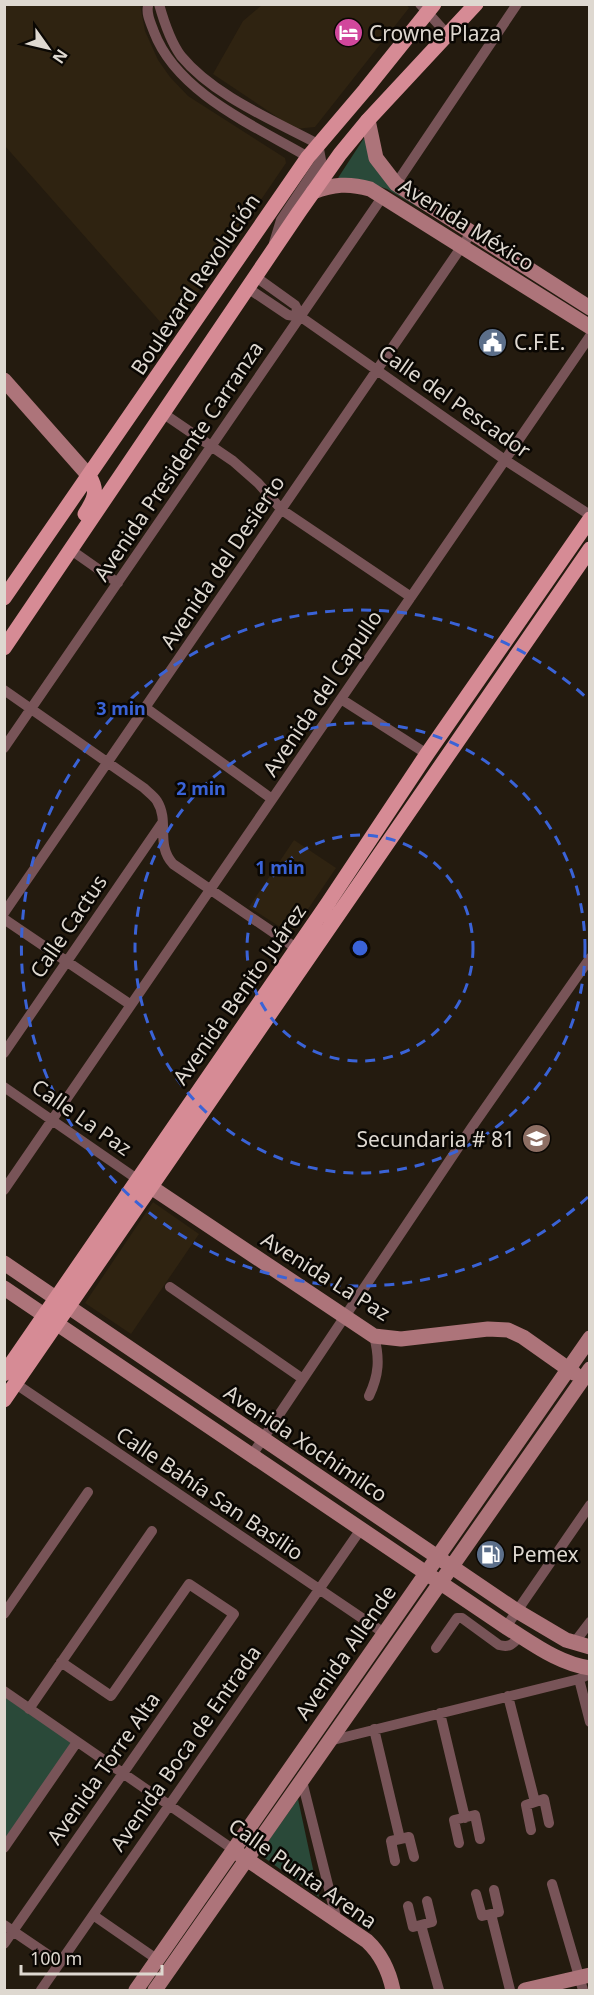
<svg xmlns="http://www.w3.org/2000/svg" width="594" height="1995" font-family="'Noto Sans',sans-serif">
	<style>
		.built { fill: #2f2311 }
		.green { fill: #2a4939 }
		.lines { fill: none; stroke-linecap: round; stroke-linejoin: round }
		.street { stroke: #785458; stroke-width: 10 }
		.secondary { stroke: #ad747a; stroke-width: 15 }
		.primary { stroke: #d68b95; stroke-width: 15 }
		.ring { fill: none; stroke: #3a63d7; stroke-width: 3; stroke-dasharray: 10 8 }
		.labels { text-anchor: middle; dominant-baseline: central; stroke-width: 5; stroke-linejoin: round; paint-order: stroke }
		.poi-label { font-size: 21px; fill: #ded8d0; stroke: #0a0703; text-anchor: start }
		.street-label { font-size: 21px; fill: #ded8d0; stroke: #0a0703 }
		.centre { fill: #3a63d7; stroke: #0a0703; stroke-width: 3 }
		.ring-label { font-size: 18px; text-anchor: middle; font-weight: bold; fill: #3a63d7; stroke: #0a0703; stroke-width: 5; stroke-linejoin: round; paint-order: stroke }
	</style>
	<rect width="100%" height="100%" fill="#241b0f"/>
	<path class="built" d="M406,4l3,4 -94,119 -20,2 -82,-55 30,-53 19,-16z
		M4,5h136l5,26 13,29 12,17 18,19 97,62 1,5 -116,170 -165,-187z
		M294,840l42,28 -45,66 -42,-27z
		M153,1202l46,32 -68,100 -46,-31z"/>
	<path class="green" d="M364,138l62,74 -39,-23 -18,-6 -31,-5z
		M5,1697l68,46 -68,99z
		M298,1799l21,98 -60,-43z"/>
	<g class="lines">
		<path class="street" d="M159,4c5,18 11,37 22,52 33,40 92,64 137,88l3,16 -40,60 -7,23
			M420,4l28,31
			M148,6c-2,9 3,17 6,26 23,61 101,94 154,125
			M396,184l121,-180
			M256,277l39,28 6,12
			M249,289l39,26 13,2 204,143 85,55
			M164,414l69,47 25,22 24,27 129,87
			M71,550l47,33
			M4,690l140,98c4,4 10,8 13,13 13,21 -2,43 16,63l123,84
			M341,699l86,55
			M146,708l126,91
			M4,748l379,-552
			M4,913l467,-680
			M4,919l127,86
			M4,1053l158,-230
			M4,1087l133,92
			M4,1190l586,-854
			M170,1287l133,92
			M16,1384l368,249
			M369,1396c10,-21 11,-37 5,-60
			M252,1455l220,-328 118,-169
			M4,1614l84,-122
			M506,1627l84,-122
			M574,1643l16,-21
			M436,1648l21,-30h5l37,27c11,3 14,-1 21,-9
			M579,1679l11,43
			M4,1691l230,159
			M508,1696l27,106
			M29,1709l123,-178
			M440,1713l25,105
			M374,1729l26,110
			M329,1741l250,-62 11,-5
			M302,1781l35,140
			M531,1830l-5,-25 18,-6 5,24
			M459,1843l-5,-23 21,-5 5,24
			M4,1848l73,-106
			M395,1861l-4,-20 18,-4 5,20
			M552,1884l31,106
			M476,1894l6,22 17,-4 -5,-22
			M408,1906l5,21 19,-5 -5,-21
			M491,1914l19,76
			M93,1915l65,45
			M4,1925l56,38
			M421,1925l18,65
			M4,1944l230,-330 -45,-30 -78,112 -50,-34
			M41,1990l320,-461"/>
		<path class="secondary" d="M368,120l8,38 20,26 194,124
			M313,192c20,-8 36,-9 57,-3l220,138
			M4,380l85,96
			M151,1187l223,149 27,3 87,-10 20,1 15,7 51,36
			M4,1263l513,348 49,29 24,7
			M4,1288l502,339c26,16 53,37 84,41
			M239,1854l128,87c15,14 22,30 26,49
			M136,1990l454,-652
			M155,1990l435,-621
			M525,1990l65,-15"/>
		<path class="primary" d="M85,514c9,-14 14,-23 4,-38
			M4,598l304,-441 57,-67 69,-86
			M4,648l295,-436 41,-58 28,-34 108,-116
			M4,1374l324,-471 99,-149 163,-235
			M4,1400l586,-851"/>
	</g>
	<g class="ring">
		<circle cx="360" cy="948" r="113"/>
		<circle cx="360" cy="948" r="225"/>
		<path d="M588 1197A338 338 0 1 1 588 699"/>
	</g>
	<defs>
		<symbol id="hotel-disc" viewBox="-11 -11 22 22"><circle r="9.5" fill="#d1479c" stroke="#0a0703"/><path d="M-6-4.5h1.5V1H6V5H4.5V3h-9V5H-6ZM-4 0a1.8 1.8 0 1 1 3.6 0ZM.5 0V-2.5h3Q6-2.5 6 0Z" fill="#fff"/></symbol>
		<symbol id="civic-disc" viewBox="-11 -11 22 22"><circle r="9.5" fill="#5c6f8a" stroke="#0a0703"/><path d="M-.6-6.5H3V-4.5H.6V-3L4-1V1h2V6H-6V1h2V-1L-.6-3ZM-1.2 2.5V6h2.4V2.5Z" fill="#fff"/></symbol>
		<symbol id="school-disc" viewBox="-11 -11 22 22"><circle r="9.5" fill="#8d6e63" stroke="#0a0703"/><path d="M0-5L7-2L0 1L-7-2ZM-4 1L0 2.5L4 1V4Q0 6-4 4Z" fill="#fff"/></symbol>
		<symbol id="fuel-disc" viewBox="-11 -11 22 22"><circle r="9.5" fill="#5c6f8a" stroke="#0a0703"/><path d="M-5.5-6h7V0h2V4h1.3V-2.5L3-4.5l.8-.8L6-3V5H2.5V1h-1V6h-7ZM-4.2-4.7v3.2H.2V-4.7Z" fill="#fff"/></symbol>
	</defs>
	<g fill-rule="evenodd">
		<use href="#hotel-disc" x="332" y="16" width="33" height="33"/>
		<use href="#civic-disc" x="476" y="326" width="33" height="33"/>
		<use href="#school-disc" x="520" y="1122" width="33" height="33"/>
		<use href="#fuel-disc" x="474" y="1538" width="33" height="33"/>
	</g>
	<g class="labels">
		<g class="poi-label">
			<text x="369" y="33">Crowne Plaza</text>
			<text x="514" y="342">C.F.E.</text>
			<text x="515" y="1139" text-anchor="end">Secundaria # 81</text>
			<text x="512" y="1554">Pemex</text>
		</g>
		<g class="street-label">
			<text transform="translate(467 224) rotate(32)">Avenida México</text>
			<text transform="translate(195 284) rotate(-56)">Boulevard Revolución</text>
			<text transform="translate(455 401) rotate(35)">Calle del Pescador</text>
			<text transform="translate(178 461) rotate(-56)">Avenida Presidente Carranza</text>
			<text transform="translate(222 562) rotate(-56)">Avenida del Desierto</text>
			<text transform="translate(322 693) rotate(-56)">Avenida del Capullo</text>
			<text transform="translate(68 926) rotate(-56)">Calle Cactus</text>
			<text transform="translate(239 994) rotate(-55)">Avenida Benito Juárez</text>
			<text transform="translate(82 1117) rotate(35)">Calle La Paz</text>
			<text transform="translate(326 1276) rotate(32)">Avenida La Paz</text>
			<text transform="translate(306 1443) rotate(34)">Avenida Xochimilco</text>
			<text transform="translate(210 1493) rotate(34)">Calle Bahía San Basilio</text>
			<text transform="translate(345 1652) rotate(-55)">Avenida Allende</text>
			<text transform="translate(185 1748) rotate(-55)">Avenida Boca de Entrada</text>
			<text transform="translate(103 1768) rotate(-55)">Avenida Torre Alta</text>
			<text transform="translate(303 1873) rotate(35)">Calle Punta Arena</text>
		</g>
	</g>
	<circle cx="360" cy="948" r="9" class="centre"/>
	<g class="ring-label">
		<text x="121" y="715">3 min</text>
		<text x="201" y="795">2 min</text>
		<text x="280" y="874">1 min</text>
	</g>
	<rect width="594" height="1995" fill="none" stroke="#ded8d0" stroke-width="12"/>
	<g transform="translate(48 48) rotate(124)" stroke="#0a0703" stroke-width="4.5" paint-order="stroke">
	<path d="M0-4.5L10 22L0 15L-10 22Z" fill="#ded8d0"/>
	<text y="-9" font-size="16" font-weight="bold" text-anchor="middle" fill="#ded8d0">N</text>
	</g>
	<path d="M21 1965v9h141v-9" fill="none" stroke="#ded8d0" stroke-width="3"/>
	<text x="30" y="1965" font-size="18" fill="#ded8d0" stroke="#0a0703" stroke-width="4.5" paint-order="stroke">100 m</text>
</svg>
